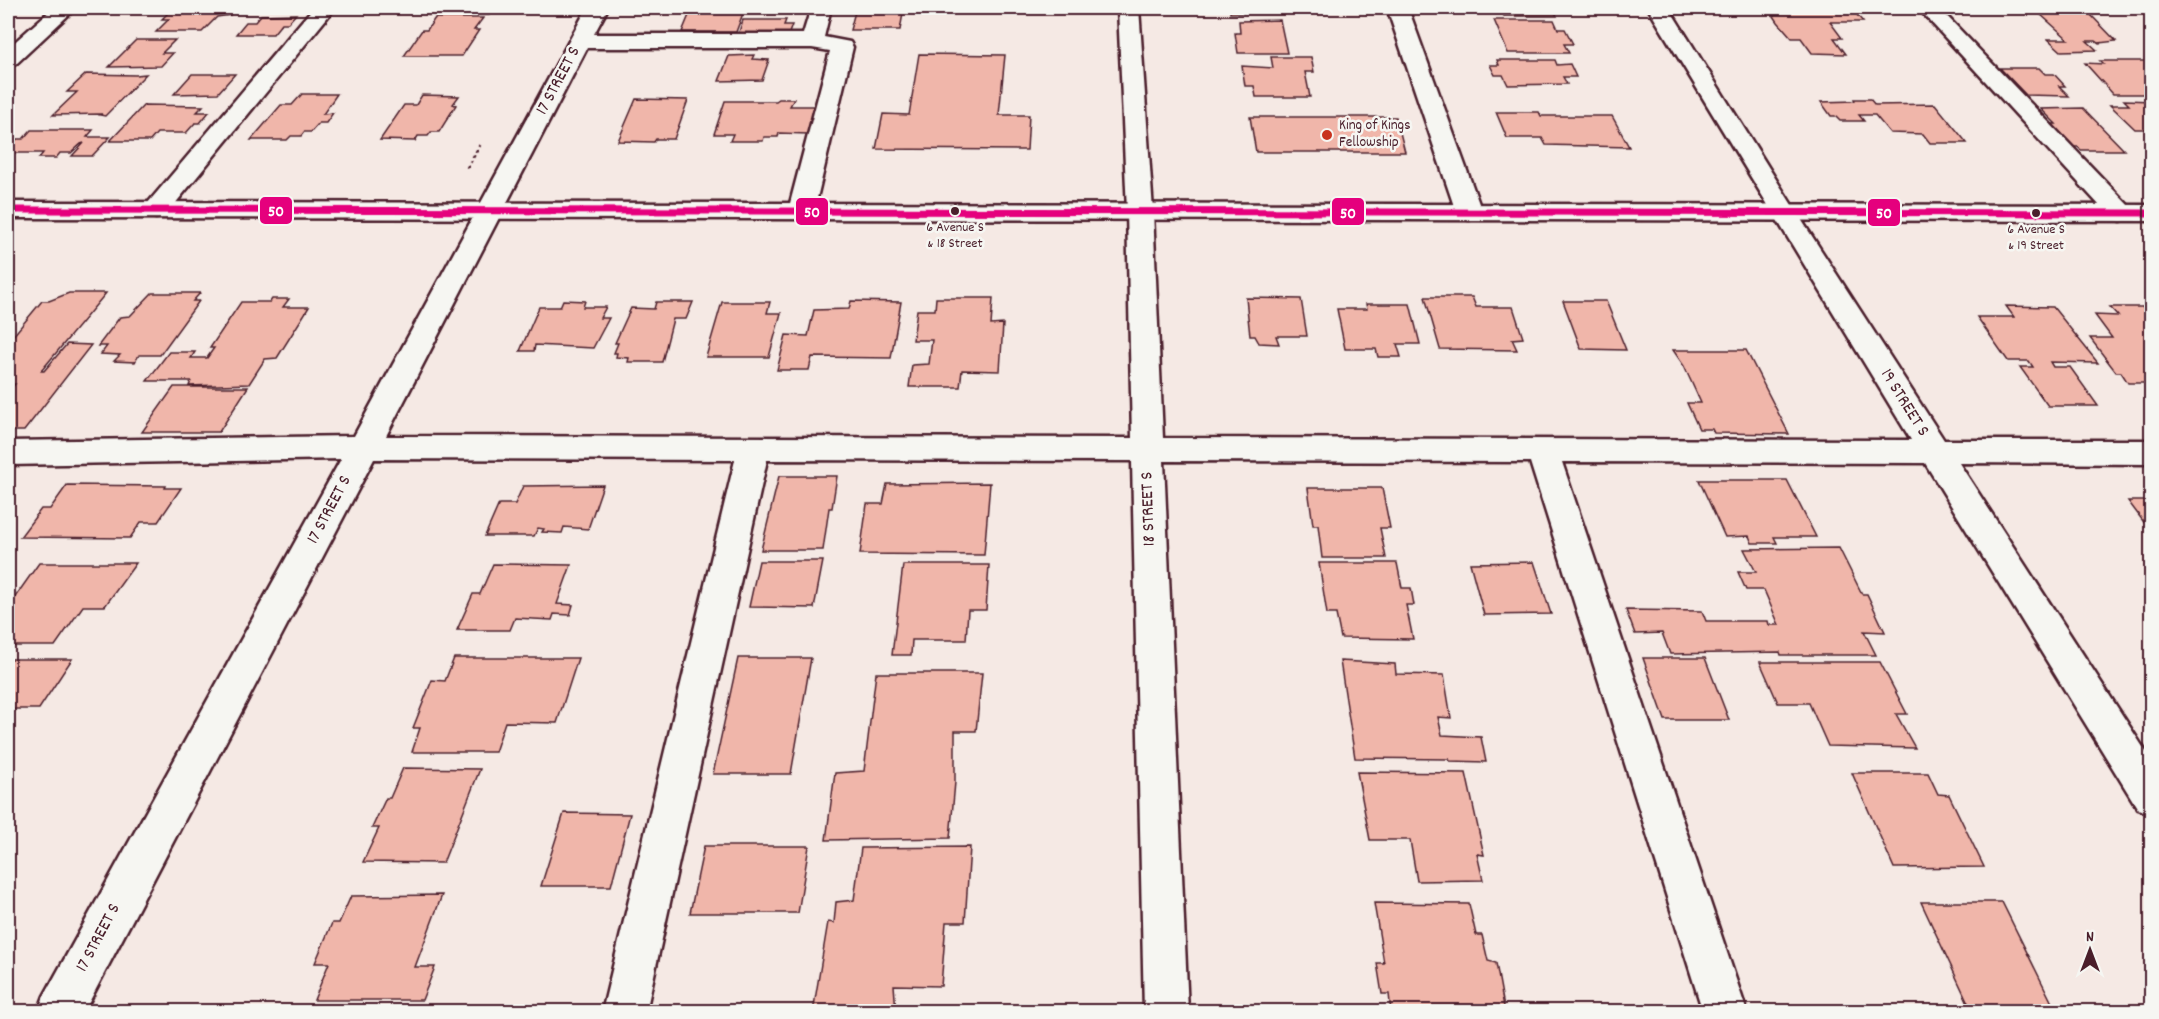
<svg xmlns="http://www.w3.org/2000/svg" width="2159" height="1019" font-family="Dekko,sans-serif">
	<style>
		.building { fill: #f0b6aa; stroke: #4a1f2b; stroke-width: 1.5 }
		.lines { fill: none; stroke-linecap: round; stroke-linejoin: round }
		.minor-casing { stroke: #4a1f2b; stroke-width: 5 }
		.major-casing { stroke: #4a1f2b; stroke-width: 5 }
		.path { stroke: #4a1f2b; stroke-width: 3; stroke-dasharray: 3 3; stroke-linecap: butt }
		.minor { fill: #f6f6f2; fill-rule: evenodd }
		.major { fill: #f6f6f2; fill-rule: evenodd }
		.bus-1-casing { stroke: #f6f6f2; stroke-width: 10 }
		.bus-1 { stroke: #e5007d; stroke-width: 7 }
		.poi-dot { fill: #c8321e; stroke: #f6f6f2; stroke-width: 2 }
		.bus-dot { fill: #4a1f2b; stroke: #f6f6f2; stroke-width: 2 }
		.labels { text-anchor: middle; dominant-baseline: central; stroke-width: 5; stroke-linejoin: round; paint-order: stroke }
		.far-bus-label { font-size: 14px; fill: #4a1f2b; stroke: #f6f6f2 }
		.far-poi-label { font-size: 15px; fill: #4a1f2b; stroke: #f6f6f2; text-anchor: start }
		.street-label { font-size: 18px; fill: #4a1f2b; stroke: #f6f6f2 }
		.line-badge { stroke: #f6f6f2; stroke-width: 2 }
		.badge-label { font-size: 16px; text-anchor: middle; font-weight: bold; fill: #fff }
	</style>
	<rect width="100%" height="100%" fill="#f5e9e4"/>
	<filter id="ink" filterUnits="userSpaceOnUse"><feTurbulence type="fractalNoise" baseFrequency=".0167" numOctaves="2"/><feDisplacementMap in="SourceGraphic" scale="12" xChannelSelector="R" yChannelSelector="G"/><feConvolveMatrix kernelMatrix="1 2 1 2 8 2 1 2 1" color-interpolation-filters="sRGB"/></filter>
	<g filter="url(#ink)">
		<path class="building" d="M173,8h64l-7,7 -13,2 -15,15h-46l13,-13h-7z
			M433,8h60l-4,7h-61z
			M692,8h93h-40l-9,24h-54z
			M856,8h48l-4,22h-50z
			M1230,8h63l1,5h-64z
			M1500,8h56h-3l4,8h-53z
			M1775,8h98l6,7h-22l6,7h-33l12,16h-8l12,16 -34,-1 -11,-15h-9l-14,-16 -6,-9h7z
			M2089,13l27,28 -17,2 -3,-2h-9l10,9 -36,1 -13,-12h20l-28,-25z
			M296,14l-8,9h-6l-9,11h-37l10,-12h9l6,-7z
			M435,18h48l-9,12h5l-17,26h-58l18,-26h5z
			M743,20h43l-2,5h8l-3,8 -7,2h-44z
			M1280,20l7,33h-49l-3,-20h5l-1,-12z
			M1494,20h60l4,9h7l8,15h-9l5,9h-61z
			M136,40h39l-13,13h11l-12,13 -52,1z
			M919,54l86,1 -6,60h30l-2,35 -151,-1 7,-35 26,1z
			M754,55l-2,4 17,1 -7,20 -43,1 10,-25z
			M1271,57h40l3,15h-9l5,25h-54l-2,-11h-9l-3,-20 31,2z
			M1497,60h58l2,5 13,-1 6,13h-13l4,7 -59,1 -5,-10h-8l-5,-10h9z
			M2100,61h49l3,3v30h-39l-28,-31 18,1z
			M2000,68h39l6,6h9l11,12h-6l10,10 -43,-1z
			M86,74l50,1 10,-1 -41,42 -5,-1 2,-1 -49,1 24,-23h-10z
			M192,74h43l-17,19 -44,1z
			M302,94h35l-14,20 10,-1 -7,10h-7l-8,9h-7l-3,4h-10l-4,4h-36l30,-35h11z
			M422,95l37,1 -6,8 3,1 -17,27h-8l-3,4h-10l-3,5 -35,-1 24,-35h12z
			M636,99l52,1 -14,39h-18l-2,3 -36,-1z
			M779,99h15l-4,7h25l-7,28 -29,-1 -1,4h-14l-1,4h-33l3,-7h-19l11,-33h51z
			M1854,99h16l5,6 60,-1 32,39h-37l-7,-9 -33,-1 -15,-18h-16l5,6h-24l-5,-5h-4l-10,-14 34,-1z
			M2124,100l28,1v28h-17l-25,-24h19z
			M144,105l59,1 -6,6h12l-9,11h-5l-9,10h-29l-7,8h-40z
			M2083,108l41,42h-43l-3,-3h-6l-21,-23h5l-15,-15z
			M1496,112h43l2,4h71l17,31 -83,-2 -4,-7h-35z
			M1250,117h146l9,35h-149z
			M31,130h62l-6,7h23l-18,19h-20l12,-13 -3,1 -10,9h-11l-4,5h-17l4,-5h-35v-4l9,-10h6z
			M69,293h37l-65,78h3l23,-27 24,1 -67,86h-16v-38l7,-9h-7v-42l34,-41h7z
			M152,293h48l-7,8h6l-39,54h-21l-4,7 -21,-1 6,-6 -19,-1 6,-8h-9l22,-29 10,-1z
			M1425,297h47l4,10h37l10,31 -11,1 5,11 -77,-1z
			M936,298h57l-2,27 12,-1 -3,47 -38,-1 -2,17h-51l3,-22 17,-1 3,-24h-19l4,-30h18z
			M1246,298l55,1 6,37h-31l3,8 -20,-1 -4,-7h-5z
			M272,299h17l-6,8h26l-32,51 -12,1 -16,25 -60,2 2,-5h-44l22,-29h26l-4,6h16l7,-10h-4l31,-46h29z
			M563,300l22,1 -2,6h23l-6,11h9l-16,30 -58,-3 -1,6h-14l19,-44h21z
			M851,301l50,1 -10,56 -79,-1 -3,13h-32l9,-35 22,1 6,-26 35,-1z
			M1563,301h43l20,49 -45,-1z
			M656,302h37l-7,17h-13l-11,43h-34l1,-4 -13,-1 1,-4h-3l4,-10h-3l16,-35 23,1z
			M722,302h48l-3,11h14l-12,44h-63z
			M1366,304h44l10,40h-23l4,13h-23l-2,-8h-31l-8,-40h30z
			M2006,306l47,1 45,56 -48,-1 3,5h17l28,39h-50l-28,-39h13l-4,-6h-21l-31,-44h37z
			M2110,307h42v62h-4l4,5v9h-24l-7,-11h-5l-26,-34h22l-17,-23 23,1z
			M1673,350h73l43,84 -75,-1 -2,-4h-13l-12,-26h14l-17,-37z
			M174,387h74l-29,45h-77z
			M779,476h58l-5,32h-3l-6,42h-62z
			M1699,480h88l29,57h-42l3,6h-25l-3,-7 -24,1z
			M990,483l-6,72 -124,-1 7,-50h16l4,-20z
			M67,485l99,1 -1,2h16l-23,34h-17l-11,16 -110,-1 21,-28h9z
			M603,485l-15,44 -24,-2 -2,6 -20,-1 2,-3 -6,-1 -4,8h-49l14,-32h16l8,-18z
			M1308,488h74l8,40h-10l6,30h-64l-4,-33h-5z
			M2128,501h24v32z
			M1839,548l23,46h5l18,38 -21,-1 12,24h-95l-1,-3 -110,2 -8,-21 -27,1 -9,-24 76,1 4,10h62l1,4h10l-15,-35h-18l-8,-18h18l-12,-23z
			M759,561h64l-9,47 -65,-1z
			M1534,562l17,52 -67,1 -14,-52z
			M39,563h97l-31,43h-22l-28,40h-47v-39z
			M1319,563h78l5,25h9l3,17h-8l7,34 -72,-1 -5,-24h-9z
			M493,564l78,1 -14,39 16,1 -3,10 -16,-1 -2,6 -37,-2 -5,12h-53l16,-36h7z
			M903,565h86l-3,45h-18l-2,30h-54l-1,15h-19z
			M454,658h124l-21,65 -52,-1 -10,30h-83l8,-24h-7l19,-48 13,1z
			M738,658h73l-20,116h-78z
			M1643,658h62l24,62h-64z
			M8,659h64l-33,50h-24l-7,12z
			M1340,661l55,3 1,10 48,1 7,43 -13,-1 4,18 39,2 5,25 -36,-1 -1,-2 -94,-1z
			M1760,662h120l27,52h-11l19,34 -87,-2 -19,-43h-31z
			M876,673h106l-6,58h-21v51l-5,56 -124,2 9,-67 29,-2z
			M403,768l77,1 -37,94 -80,-1 16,-34h-7l14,-30h4z
			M1357,772l109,1 18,82 -7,-1 6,26 -66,1 -7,-41h-40z
			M1852,773h76l10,21 11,1 35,72 -90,1z
			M564,813l66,1 -19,72h-70z
			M704,846h105l-11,67h-108z
			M970,847l-5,75h-19l-5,64 -47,-1 2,27h-83l15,-90 6,1 2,-21 18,-2 7,-52z
			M442,895l-27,72h20l-13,33h-108l15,-37h-14l17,-40h7l12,-27z
			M1921,902h81l53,107h-84z
			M1374,903l95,1 7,31h6l6,26 8,2 9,49h-114l-2,-18h-7l-5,-31h7z
			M1518,1009l68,1v2h-67z"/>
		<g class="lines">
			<defs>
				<path id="minor" d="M53,8h23l-60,56 -8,2v-18z
					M313,8h22l-170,208 -9,2 -9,-2 -4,-6 4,-6z
					M587,8h21l-14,26h209l8,-26h20l-7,29 26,5 3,5 -39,164 -4,6 -9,2 -9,-2 -4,-6 42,-160 -18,-3h-225l-201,388 746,2 -5,-227 -9,-203h21l14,203 10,227 748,2 -263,-432h21l128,205 147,227h208v24l-193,-1 193,298v53l-14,-5 -213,-346 -363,-1 185,550h-44l-173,-550 -366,-1 24,551h-44l-12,-551 -365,-1 -121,552h-44l133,-552 -361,-1 -290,553h-46l6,-16 297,-537 -333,6v-24l346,-5z
					M1387,8h21l74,204 -4,6 -9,2 -9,-2 -4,-6z
					M1918,8h21l191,199 4,6 -4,6 -9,2 -9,-2z"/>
				<path id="major" d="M8,202l2144,3v16l-2144,-3z"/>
			</defs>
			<use href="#minor" class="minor-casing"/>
			<use href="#major" class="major-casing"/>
			<path class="path" d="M467,168l13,-23"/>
			<use href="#minor" class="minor"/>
			<use href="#major" class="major"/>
			<defs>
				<path id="bus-1" d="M8,210l2144,3"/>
			</defs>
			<use href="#bus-1" class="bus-1-casing"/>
			<use href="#bus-1" class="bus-1"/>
		</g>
	</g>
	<circle class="poi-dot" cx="1327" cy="135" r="6"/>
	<g class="bus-dot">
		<circle cx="955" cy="211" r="5"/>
		<circle cx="2036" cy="213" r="5"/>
	</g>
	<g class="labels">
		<g class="far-bus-label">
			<text x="955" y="228">6 Avenue S<tspan x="955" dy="16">&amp; 18 Street</tspan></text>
			<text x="2036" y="230">6 Avenue S<tspan x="2036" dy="16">&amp; 19 Street</tspan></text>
		</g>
		<g class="far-poi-label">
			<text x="1339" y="126">King of Kings<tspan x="1339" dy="17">Fellowship</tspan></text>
		</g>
		<g class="street-label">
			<text transform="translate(559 81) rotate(-62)">17 STREET S</text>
			<text transform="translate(1904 403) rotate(58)">19 STREET S</text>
			<text transform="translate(1149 509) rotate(-92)">18 STREET S</text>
			<text transform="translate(330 510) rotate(-62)">17 STREET S</text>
			<text transform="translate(99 938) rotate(-62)">17 STREET S</text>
		</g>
	</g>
	<g class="line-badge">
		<rect x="259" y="196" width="34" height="29" rx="6" fill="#e5007d"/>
		<rect x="795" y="197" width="34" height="29" rx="6" fill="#e5007d"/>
		<rect x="1331" y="197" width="34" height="29" rx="6" fill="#e5007d"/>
		<rect x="1867" y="198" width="34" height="29" rx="6" fill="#e5007d"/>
	</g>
	<g class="badge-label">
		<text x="276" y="216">50</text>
		<text x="812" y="217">50</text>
		<text x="1348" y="218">50</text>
		<text x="1884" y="218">50</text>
	</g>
	<rect width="2159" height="1019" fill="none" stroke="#f6f6f2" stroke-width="30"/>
	<rect x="15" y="15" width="2129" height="989" fill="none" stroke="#4a1f2b" stroke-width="2" filter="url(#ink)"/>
	<g transform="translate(2090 950)" stroke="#f6f6f2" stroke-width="4.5" paint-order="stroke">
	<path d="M0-4.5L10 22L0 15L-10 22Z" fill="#4a1f2b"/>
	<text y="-9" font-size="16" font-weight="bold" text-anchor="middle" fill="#4a1f2b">N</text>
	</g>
</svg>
